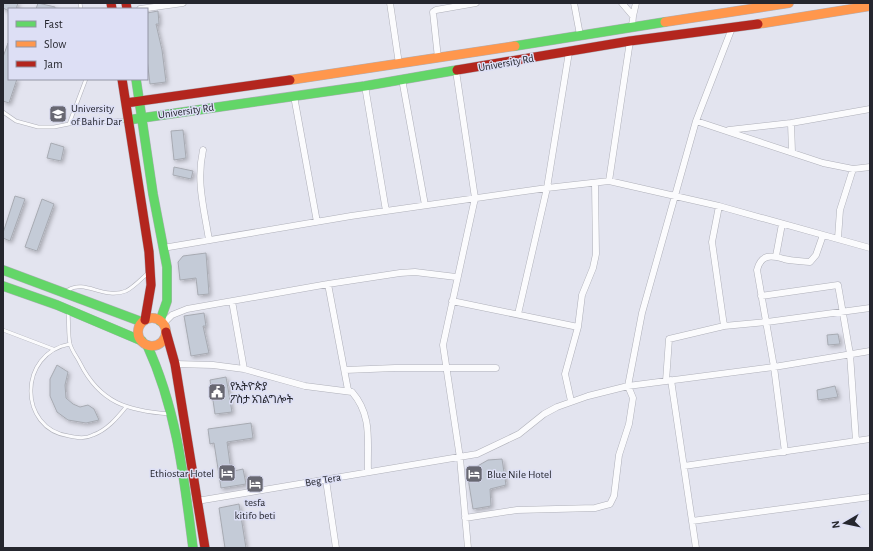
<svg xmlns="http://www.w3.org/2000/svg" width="873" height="551" font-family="'Alegreya Sans','Noto Sans Ethiopic',sans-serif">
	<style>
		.building { fill: #c4cbd7; stroke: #a7aab2; filter: url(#shadow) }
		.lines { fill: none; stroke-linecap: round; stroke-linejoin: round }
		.lane-casing { stroke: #afb0b9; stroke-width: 4 }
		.street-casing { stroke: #afb0b9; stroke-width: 7 }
		.fast-casing { stroke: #afb0b9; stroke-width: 10 }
		.slow-casing { stroke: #afb0b9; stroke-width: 10 }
		.jam-casing { stroke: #afb0b9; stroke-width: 10 }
		.lane { stroke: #fbfbfd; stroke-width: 3 }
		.street { stroke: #fbfbfd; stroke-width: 6 }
		.fast { stroke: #63d668; stroke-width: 9 }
		.slow { stroke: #ff974d; stroke-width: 9 }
		.jam { stroke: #b3261e; stroke-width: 9 }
		.labels { text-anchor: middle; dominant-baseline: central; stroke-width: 3; stroke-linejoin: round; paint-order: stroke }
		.street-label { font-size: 11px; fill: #25262e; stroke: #dddff5 }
		.poi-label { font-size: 11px; fill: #25262e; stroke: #dddff5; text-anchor: start }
	</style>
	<defs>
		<filter id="shadow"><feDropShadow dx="2" dy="2" stdDeviation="2" flood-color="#0004"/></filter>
	</defs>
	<rect width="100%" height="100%" fill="#e3e4ef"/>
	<path class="building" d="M3,3h15l-2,6h-7v2l-6,-3z
		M38,3l17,4v2h-19z
		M158,11l1,13h-3l6,26 4,32 -16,2 -3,-25v-46z
		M8,43l1,36h8l-8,24 -6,-2v-44z
		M183,130l3,28 -12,2 -3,-29z
		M51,143l13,4 -3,14 -14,-3z
		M174,167l19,4 -2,8 -18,-4z
		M15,196l10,3 -15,42 -7,-3v-5z
		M42,199l12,5 -17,47 -12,-4z
		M206,253l3,41 -11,1 -2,-17 -16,2 -2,-18 5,-6z
		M204,313l2,13h-3l6,27 -18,3 -7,-40z
		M838,334l2,10 -12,1 -1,-10z
		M57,365l11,7 -3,13 1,13 7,6 7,3 8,-2 6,4 5,11 -13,3 -18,-3 -11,-8 -7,-16v-17z
		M226,377l6,35 -17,2 -5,-34z
		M835,386l3,11 -20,3 -1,-10z
		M251,423l2,15 -26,4 3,22 4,7 9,-2 3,15 -25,4 -7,-45 -4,1 -2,-15z
		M502,459l4,26 -16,4 1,17 -18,3 -6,-37 21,-12z
		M239,504l7,44h-21l-6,-40z"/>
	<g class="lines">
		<defs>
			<path id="lane" d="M80,3l1,6
				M3,112l13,9 22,6h16l15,-3 57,-4
				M69,124l17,-45
				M68,290c17,-11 36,10 58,1 8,-4 15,-12 22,-18
				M68,313c1,10 0,22 2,31 2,7 7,13 10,19 20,40 48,48 90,51
				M3,330l50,19
				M70,344c-52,9 -52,85 -1,92 9,2 16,3 24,-1 14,-5 24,-17 33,-28"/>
			<path id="street" d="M390,3l9,61
				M574,3l6,32
				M622,3l11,13 -1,11
				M140,9l43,-6
				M633,16l3,-13
				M438,58l-5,-46 3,-2 40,-7
				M456,71l19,127 -32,147 17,113 8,90
				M402,79l23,126
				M365,86l21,125
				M294,96l23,126
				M696,121l127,42 30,6 17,-2
				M791,123l1,29
				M729,130l62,-7 79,-14
				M203,150c-7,32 1,58 6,90
				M609,181l21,-140
				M719,206l-7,36 12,84
				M838,238l2,-28 13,-41
				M163,248l188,-32 196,-28 62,-7 110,25 151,42
				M776,256l6,-32
				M328,284l20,106
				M761,296l77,-11 12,69 6,87
				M232,301l12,68
				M452,301l126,26
				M518,314l29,-126 22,-136
				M163,324l9,-9 15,-6 141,-25 72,-11 15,-1 41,5
				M175,364l38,1 31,4 61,17 47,6c21,24 15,50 16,80
				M345,370l50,-2h101
				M671,380l25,168
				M666,381l3,-42 55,-13 43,-4 103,-14
				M571,401l-6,-27 13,-47 4,-32 11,-27 3,-14 -1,-71
				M785,452l-11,-85 -17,-97c4,-16 14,-15 27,-11 8,2 18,2 26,3l6,-7 7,-20
				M684,466l186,-27
				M326,480l10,68
				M197,501l280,-47 42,-20 25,-20 13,-7 31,-11 40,-10 146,-19 96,-16
				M465,518l52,-8 78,-2 15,-4 4,-8 5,-41 10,-31 4,-26 -5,-12 14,-73 54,-192 36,-93
				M692,521l178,-24"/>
			<path id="fast" d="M515,46l150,-24
				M136,79l17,115 14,73v34l-7,20
				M128,120l237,-34 92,-16
				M3,270l139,52
				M3,286l54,19 85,36
				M147,345c30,65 37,133 46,203"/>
			<path id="slow" d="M665,22l124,-19
				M758,24l112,-18
				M290,80l225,-34
				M138 332a14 14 0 1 1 28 0a14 14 0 1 1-28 0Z"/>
			<path id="jam" d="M111,3l1,6
				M126,3l1,6
				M457,70l173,-29 128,-17
				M122,79l27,173 2,33 -6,35
				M126,103l164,-23
				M166,332l9,32 30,184"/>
		</defs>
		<use href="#lane" class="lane-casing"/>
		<use href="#street" class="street-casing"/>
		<use href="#fast" class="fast-casing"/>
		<use href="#slow" class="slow-casing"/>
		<use href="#jam" class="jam-casing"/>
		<use href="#lane" class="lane"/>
		<use href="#street" class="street"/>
		<use href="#fast" class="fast"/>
		<use href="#slow" class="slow"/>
		<use href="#jam" class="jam"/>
	</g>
	<defs>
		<symbol id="university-square" viewBox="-11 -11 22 22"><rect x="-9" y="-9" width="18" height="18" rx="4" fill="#686872" stroke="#dddff5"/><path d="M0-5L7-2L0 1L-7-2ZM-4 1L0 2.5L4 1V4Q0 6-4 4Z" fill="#fff"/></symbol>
		<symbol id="civic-square" viewBox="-11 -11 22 22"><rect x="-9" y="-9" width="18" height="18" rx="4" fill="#686872" stroke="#dddff5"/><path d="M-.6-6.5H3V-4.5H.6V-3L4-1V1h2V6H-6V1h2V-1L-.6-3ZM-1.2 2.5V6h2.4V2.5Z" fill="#fff"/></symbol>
		<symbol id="hotel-square" viewBox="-11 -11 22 22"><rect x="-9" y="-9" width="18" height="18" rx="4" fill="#686872" stroke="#dddff5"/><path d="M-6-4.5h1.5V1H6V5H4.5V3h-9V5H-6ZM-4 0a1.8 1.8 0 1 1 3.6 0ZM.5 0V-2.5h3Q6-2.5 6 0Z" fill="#fff"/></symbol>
	</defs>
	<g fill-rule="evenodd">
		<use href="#university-square" x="48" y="104" width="20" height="20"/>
		<use href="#civic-square" x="207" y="382" width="20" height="20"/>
		<use href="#hotel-square" x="217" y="463" width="20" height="20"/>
		<use href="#hotel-square" x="464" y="464" width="20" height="20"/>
		<use href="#hotel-square" x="245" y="474" width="20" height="20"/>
	</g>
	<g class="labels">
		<g class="street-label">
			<text transform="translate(506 63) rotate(-10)">University Rd</text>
			<text transform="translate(186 111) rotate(-8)">University Rd</text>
			<text transform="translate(323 480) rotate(-10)">Beg Tera</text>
		</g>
		<g class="poi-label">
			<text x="71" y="108">University<tspan x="71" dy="13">of Bahir Dar</tspan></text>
			<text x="230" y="386">የኢትዮጵያ<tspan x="230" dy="13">ፖስታ አገልግሎት</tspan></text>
			<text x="214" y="473" text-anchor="end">Ethiostar Hotel</text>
			<text x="487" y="474">Blue Nile Hotel</text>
			<text x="255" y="502" text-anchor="middle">tesfa<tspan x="255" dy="13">kitifo beti</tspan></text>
		</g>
	</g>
	<rect width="873" height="551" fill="none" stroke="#25262e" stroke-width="8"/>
	<rect x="8" y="8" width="140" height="72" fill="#dddff5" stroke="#9395a5"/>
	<rect x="16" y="21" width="20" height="6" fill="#63d668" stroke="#9395a5"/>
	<text x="44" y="28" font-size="12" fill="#25262e">Fast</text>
	<rect x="16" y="41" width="20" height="6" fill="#ff974d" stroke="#9395a5"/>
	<text x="44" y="48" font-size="12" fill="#25262e">Slow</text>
	<rect x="16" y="61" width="20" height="6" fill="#b3261e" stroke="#9395a5"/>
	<text x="44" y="68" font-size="12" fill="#25262e">Jam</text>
	<g transform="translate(845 523) rotate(261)" stroke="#dddff5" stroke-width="3" paint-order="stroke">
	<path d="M0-3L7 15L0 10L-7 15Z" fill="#25262e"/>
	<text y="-6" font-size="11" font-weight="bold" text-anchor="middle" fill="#25262e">N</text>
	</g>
</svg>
